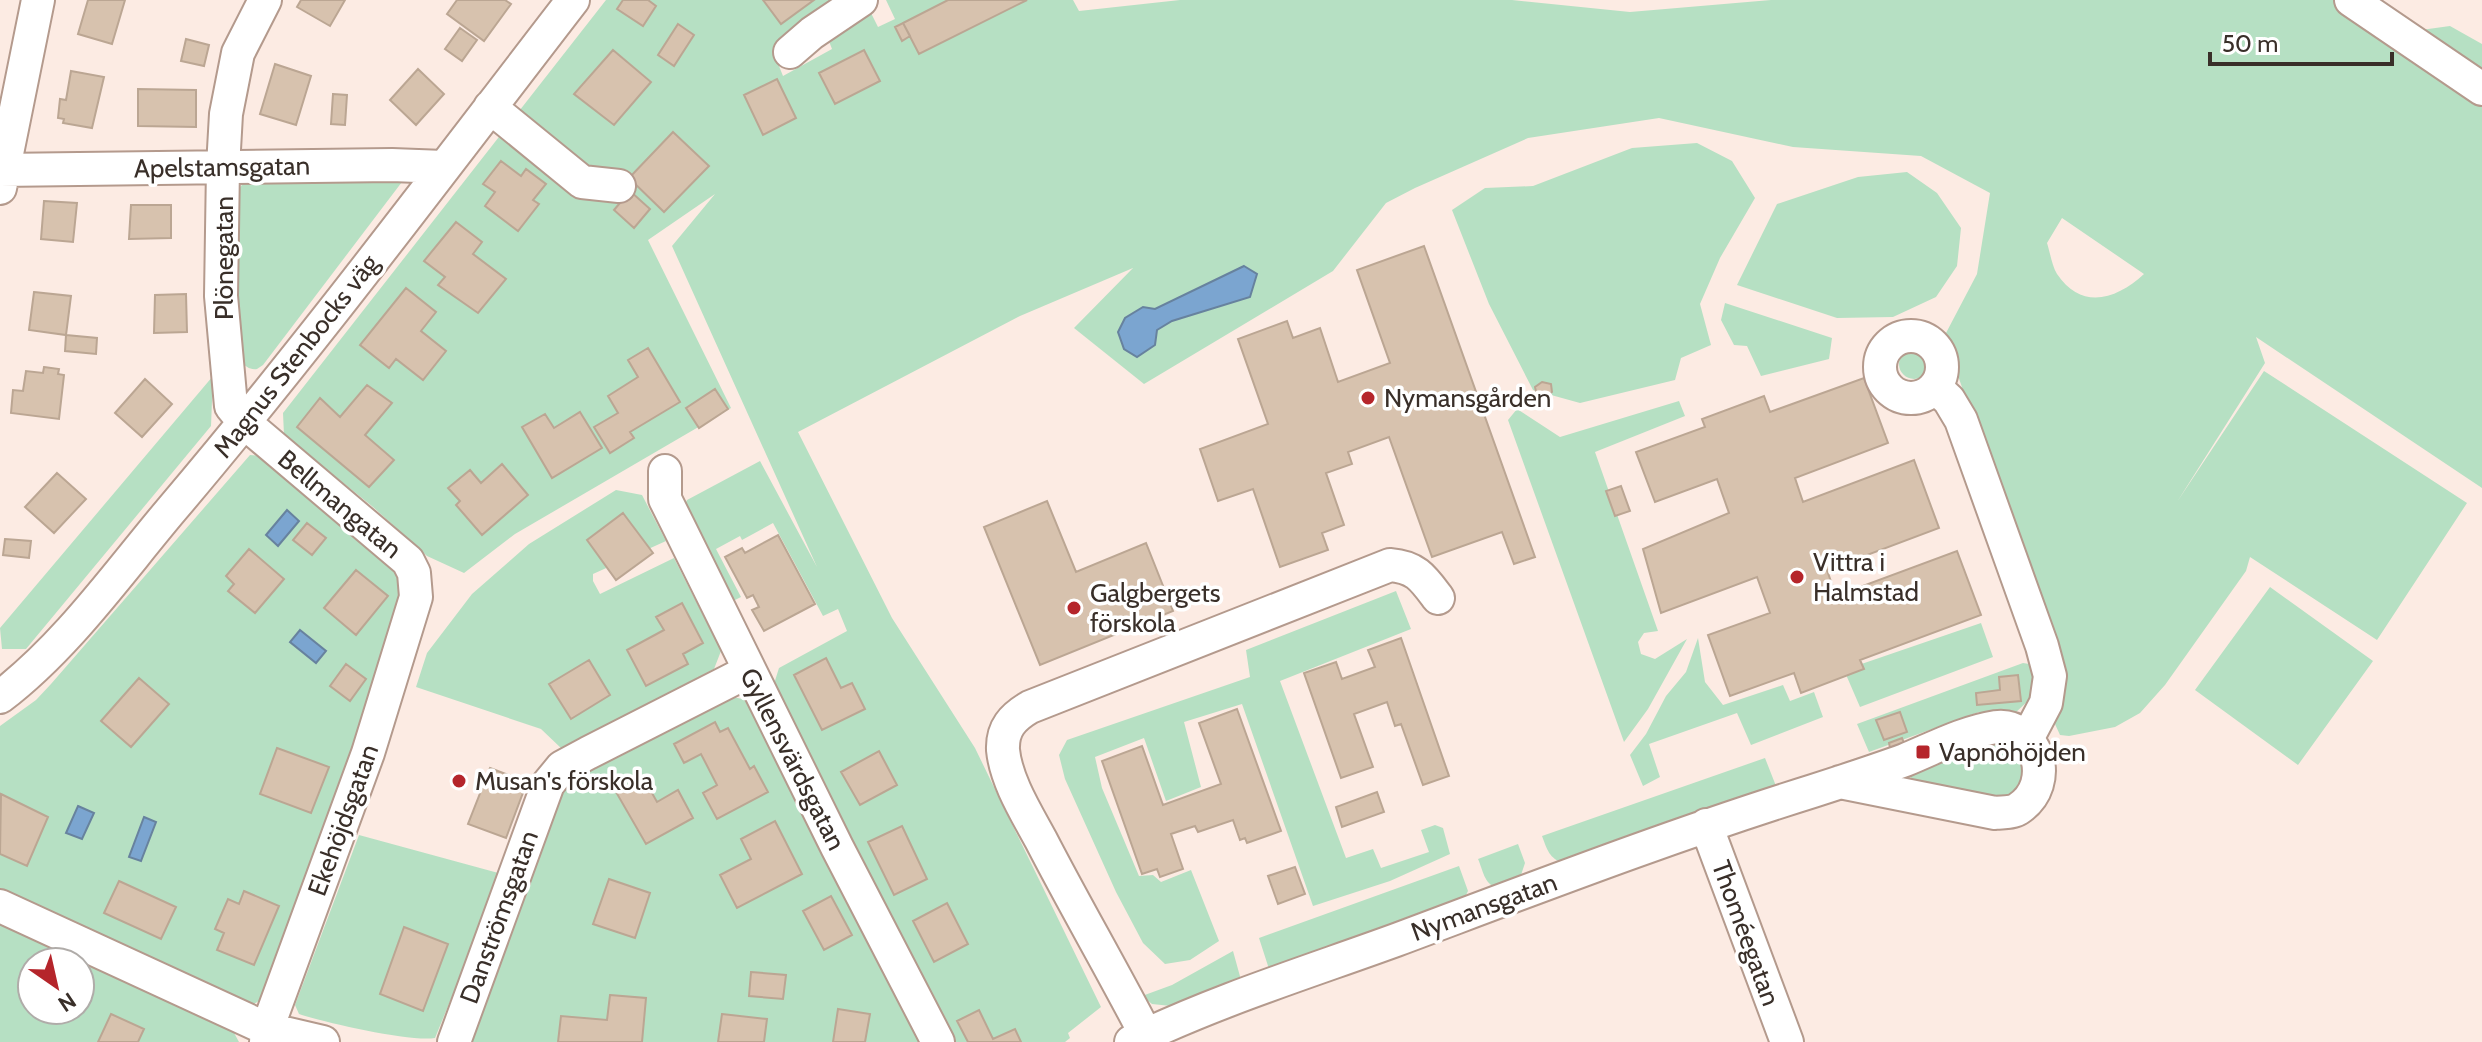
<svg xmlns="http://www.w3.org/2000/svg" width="2482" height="1042" font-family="Cabin,sans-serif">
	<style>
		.green { fill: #b6e0c3; fill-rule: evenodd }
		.water { fill: #7ba5d0; stroke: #67829e; stroke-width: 2 }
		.building { fill: #d7c2ae; stroke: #bba693; stroke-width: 2 }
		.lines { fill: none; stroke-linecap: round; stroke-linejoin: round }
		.minor-casing { stroke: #b49a8d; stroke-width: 36 }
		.minor { stroke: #fff; stroke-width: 32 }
		.poi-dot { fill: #b5252b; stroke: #fff; stroke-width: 3 }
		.labels { text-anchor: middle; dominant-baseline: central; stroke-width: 7; stroke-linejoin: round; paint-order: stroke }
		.street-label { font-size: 26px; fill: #392f29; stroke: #fff }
		.poi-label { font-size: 26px; fill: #392f29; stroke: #fff; text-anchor: start }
	</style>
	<rect width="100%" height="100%" fill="#fcebe3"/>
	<path class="green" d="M606,0h241l-74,51 10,25 49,-27 -7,-18 43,-24 10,20 17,-8 -9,-19h187l6,11 101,-11h332l118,12 141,-12h565l146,100v388l-226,-151 9,26 -88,139 87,-131 203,132 -90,137 -127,-83 -4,14 -81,114 -25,28 -25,14 -46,9 -9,-1 -5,-11 2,-32 -11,-64 -90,-258 -10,-37 31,-59 13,-81 -69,-37 -128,-9 -134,-29 -131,20 -113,50 -29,15 -53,68 -189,113 -70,-56 59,-60 -113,48 -222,116 94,186 83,130 126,259 -33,26 2,5 -5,4h-111l-181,-355 6,-19 68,-37 -9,-22 -15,7 -50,-93 -31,17 -2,-4 -24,13 25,48 -8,4 -50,-93 4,-8 73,-39 57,106 -145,-321 43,-52 -67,46 83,168 -216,126 -51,39 -37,-17 -54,-49 -89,-72 -1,-22zM2062,218l82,56c-27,25 -62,37 -87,0 -5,-8 -7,-22 -10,-31z
		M2450,26l32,18v35l-61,-49z
		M1697,143l35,18 23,37 -35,60 -20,46 11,41 -30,13 -6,22 -95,23 -47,-13 -44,-86 -37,-94 33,-22 48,-2 99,-38z
		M1907,172l30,21 24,35 -4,38 -21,31 -43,20 -56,1 -100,-33 40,-81 81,-27z
		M408,174l-145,191 -6,4c-13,2 -18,-12 -22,-22l3,-157 7,-9z
		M1725,303l107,35 -3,21 -68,17 -14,-30 -13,-1 -13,-25z
		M1899 364a15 15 0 1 1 30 0a15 15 0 1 1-30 0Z
		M213,376l-2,50 -185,223h-24l-2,-21z
		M1679,401l6,15 -90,36 63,179 -14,2 -6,9 3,12 14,5 32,-20 -39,70 -24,33 -116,-322 9,-11 43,28z
		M250,455l13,1 132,113 11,24 -41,128 -100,276 -11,7 -254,-116v-162l36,-26 15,-16z
		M616,490l26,5 24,46 -73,33v7l7,13 74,-36 47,93 -7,18 -152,80 -21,-20 -125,-42 11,-34 45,-59 57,-50z
		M2270,587l103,74 -75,104 -103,-75z
		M1396,591l15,38 -131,52 66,177 27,-9 8,19 48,-16 -8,-22 14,-5 8,3 7,26 -60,27 -77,25 -71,-202 -58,18 17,65 -35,14 -22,-63 -49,19 7,31 37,88 14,-1 8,7 30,-12 28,71 -29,19 -25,4 -22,-21 -27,-51 -51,-113 -6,-24 8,-15 183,-63 -4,-27z
		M1981,623l12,34 -133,50 -16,-37z
		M1698,638l7,44 18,23 60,-20 7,16 24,-9 9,25 -72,28 -14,-32 -88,31 11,33 -17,9 -13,-31 16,-21 20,-38 20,-24z
		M2023,663l13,2 4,12 -10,22 -17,16 -34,-3 -110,40 -12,-28z
		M728,696l24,5 173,341h-459l98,-263z
		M1976,742c33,1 40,-1 50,33l-9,15 -15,8 -89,-16 -5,-9z
		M1765,758l11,28 -212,77c-15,-4 -17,-14 -22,-27z
		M359,835l143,39 -67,164c-25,4 -108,-15 -136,-24l-4,-9z
		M1518,844l7,19 -5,15 -23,10c-13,-4 -14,-18 -19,-29z
		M1459,866l9,25 -5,10 -194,68 -10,-31z
		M0,923l233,108 6,11h-239zM32,962h48v48h-48z
		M1233,951l8,29 -70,26 -19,-2 -10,-8 30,-11z"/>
	<path class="water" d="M1244,266l13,8 -7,23 -78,24 -15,9 -2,15 -18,12 -13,-8 -6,-17 7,-14 18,-11 12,2z
		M287,510l12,11 -21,25 -12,-11z
		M300,630l26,21 -10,12 -26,-21z
		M78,806l16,7 -12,26 -16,-6z
		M144,817l12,5 -15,39 -12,-4z"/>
	<path class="building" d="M88,0h37l-13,44 -34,-10z
		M301,0h44l-15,26 -33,-19z
		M457,0h48l6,4 -27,37 -37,-27z
		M623,0h25l8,6 -13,20 -26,-17z
		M763,0h51l-33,24z
		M948,0h79l-108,54 -16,-31z
		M903,23l7,13 -8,5 -7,-14z
		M678,24l16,11 -20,31 -16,-11z
		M460,28l17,12 -15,21 -17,-12z
		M186,39l23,6 -5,21 -23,-5z
		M613,50l38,32 -37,43 -40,-31z
		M864,50l16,31 -45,23 -16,-31z
		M275,64l36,12 -15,49 -36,-11z
		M418,69l26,25 -28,31 -26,-25z
		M71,71l33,6 -12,51 -29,-5 1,-4 -6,-1 2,-19 6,1z
		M777,79l19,39 -33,17 -19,-40z
		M138,89l58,1v37l-58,-1z
		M333,94l14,1 -2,30 -14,-1z
		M673,132l36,34 -45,46 -35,-34z
		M501,161l20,15 5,-7 20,15 -13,16 6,4 -21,27 -33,-25 10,-14 -12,-8z
		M630,191l20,18 -16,19 -20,-18z
		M44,201l33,2 -4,39 -32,-3z
		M131,205h40v33l-42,1z
		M456,222l26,20 -9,12 33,25 -28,34 -40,-28 7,-8 -21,-16z
		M1424,246l111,311 -21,7 -12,-32 -70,25 -43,-120 -41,15 4,12 -26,9 18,52 -22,8 6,17 -48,17 -27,-78 -35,12 -18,-52 68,-25 -30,-85 49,-18 6,17 27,-10 18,54 52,-19 -33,-93z
		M406,288l30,24 -15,19 25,20 -23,29 -27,-21 -7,9 -29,-23z
		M34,292l37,4 -5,39 -37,-5z
		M186,294l1,38 -33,1 1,-38z
		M66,335l31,3 -1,16 -31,-3z
		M648,348l32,54 -50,30 4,6 -24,15 -16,-26 24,-14 -10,-17 30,-19 -10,-17z
		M44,367l15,2 -1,5 6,1 -5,44 -48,-6 2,-23 10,1 3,-20 17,2z
		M1864,378l24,65 -93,35 8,24 111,-42 25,68 -112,42 9,26 121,-45 24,64 -121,45 4,9 -63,24 -7,-20 -64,23 -22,-61 62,-22 -13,-36 -96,36 -18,-64 86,-36 -12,-34 -62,23 -19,-50 69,-25 -3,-8 62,-23 6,16z
		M145,379l27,25 -30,33 -27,-24z
		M1542,382l9,2 1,8 -6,6 -9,-2 -2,-9z
		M367,385l25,18 -27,32 29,25 -25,27 -72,-60 23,-29 20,19z
		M715,389l13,20 -29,19 -13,-20z
		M580,412l22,36 -50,30 -30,-51 23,-13 9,14z
		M502,464l26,31 -46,40 -26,-30 4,-4 -12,-13 22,-18 11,13z
		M57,473l29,26 -32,34 -29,-26z
		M1621,486l9,25 -15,5 -9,-25z
		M1047,501l29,71 70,-29 27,68 -133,54 -56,-138z
		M623,513l30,40 -37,27 -29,-40z
		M307,523l19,15 -14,17 -19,-15z
		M778,535l37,69 -51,27 -12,-21 7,-3 -6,-12 -6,3 -22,-41 17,-9 3,5z
		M5,539l26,2 -2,17 -26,-3z
		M249,549l35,30 -29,34 -27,-22 6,-7 -8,-8z
		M356,570l32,26 -32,39 -32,-27z
		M682,603l21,40 -20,11 5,10 -42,22 -19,-36 37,-20 -8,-13z
		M1401,638l48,138 -26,9 -22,-61 -6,2 -8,-24 -33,12 19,53 -32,11 -37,-105 32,-11 6,17 33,-12 -7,-17z
		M826,658l15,30 11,-5 13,26 -43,21 -28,-55z
		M589,660l21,35 -39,24 -22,-35z
		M346,664l20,15 -16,22 -20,-15z
		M2018,675l3,26 -44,4 -1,-12 24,-3 -1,-13z
		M139,678l30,26 -38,43 -30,-26z
		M1237,709l44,122 -34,12 -2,-5 -5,2 -7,-20 -35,12 -3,-6 -24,8 12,35 -23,8 -3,-8 -15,5 -40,-113 40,-15 21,59 58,-21 -22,-61z
		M1900,712l7,20 -23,8 -8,-20z
		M715,722l5,10 8,-4 22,41 4,-3 14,26 -51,27 -14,-26 14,-8 -16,-31 -17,9 -10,-19z
		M1902,738l2,5 -14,5 -1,-5z
		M277,748l52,19 -18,46 -51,-19z
		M879,751l18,34 -37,20 -19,-33z
		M490,768l37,14 -21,56 -38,-14z
		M643,777l14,25 21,-12 15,28 -47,26 -30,-52z
		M1377,792l7,20 -42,15 -6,-20z
		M1,794l47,23 -21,49 -27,-12z
		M775,821l27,53 -65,34 -17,-33 31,-16 -10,-20z
		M902,826l25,53 -33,16 -26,-53z
		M1295,867l10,27 -27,10 -10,-28z
		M609,879l41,14 -15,45 -42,-14z
		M119,881l57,26 -15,32 -57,-26z
		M244,891l35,15 -25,59 -37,-15 7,-17 -9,-4 13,-30 11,5z
		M831,896l21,39 -28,15 -21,-39z
		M947,903l21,41 -34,18 -21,-41z
		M404,927l44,17 -25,67 -43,-17z
		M751,972l35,3 -3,24 -34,-3z
		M610,995l36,3 -4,44h-84l3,-26 46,4z
		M838,1009l32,5 -5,28h-32z
		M979,1010l14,29 22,-10 6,13h-53l-11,-21z
		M111,1014l33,15 -6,13h-40z
		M722,1014l45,5 -3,23h-46z"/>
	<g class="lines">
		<defs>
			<path id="minor" d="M265,0l-27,53 -12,61 -3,53 -2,129 10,110 14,17 163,138 6,12 2,24 -48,156 -101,276 -1,13
				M2351,0l131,89
				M790,52l22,-19 49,-33
				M490,107l92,75 37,4
				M0,170l392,-5 52,2
				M0,188l38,-188
				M1880 367a31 31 0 1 1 62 0a31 31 0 1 1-62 0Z
				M1935,387l14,13 12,20 81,226 8,30 -4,27 -20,38
				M665,471v28l13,26 159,322 101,195
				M0,697c67,-51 118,-124 172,-188 140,-165 269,-338 401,-509
				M1706,825l81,217
				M0,906l267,123 56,13
				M1146,1035c-34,-66 -71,-129 -105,-195 -14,-26 -35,-59 -38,-90 -1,-22 10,-33 27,-43l360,-142c26,2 33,13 48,33
				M454,1042l94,-258 14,-17 26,-14 161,-82
				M1131,1042c84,-41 177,-70 265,-102 139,-52 276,-105 417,-149 31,-10 62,-20 92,-31 29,-12 59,-28 91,-33 39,-5 62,56 22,82 -6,4 -16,3 -23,4l-155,-31"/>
		</defs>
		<use href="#minor" class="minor-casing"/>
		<use href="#minor" class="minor"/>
	</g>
	<g class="poi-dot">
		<circle cx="1368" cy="398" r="8"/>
		<circle cx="1797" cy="577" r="8"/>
		<circle cx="1074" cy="608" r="8"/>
		<rect x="1915" y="744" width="16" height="16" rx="4"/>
		<circle cx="459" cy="781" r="8"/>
	</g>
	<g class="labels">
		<g class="street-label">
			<text transform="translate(222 167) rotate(-1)">Apelstamsgatan</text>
			<text transform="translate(224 258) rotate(-90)">Plönegatan</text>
			<text transform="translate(296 356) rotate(-52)">Magnus Stenbocks väg</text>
			<text transform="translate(340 504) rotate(40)">Bellmangatan</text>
			<text transform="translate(793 759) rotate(63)">Gyllensvärdsgatan</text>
			<text transform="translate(343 820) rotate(-70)">Ekehöjdsgatan</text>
			<text transform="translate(1484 907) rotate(-20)">Nymansgatan</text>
			<text transform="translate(499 917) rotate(-70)">Danströmsgatan</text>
			<text transform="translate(1746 933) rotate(70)">Thoméegatan</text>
		</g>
		<g class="poi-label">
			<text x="1384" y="398">Nymansgården</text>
			<text x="1813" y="562">Vittra i<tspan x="1813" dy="30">Halmstad</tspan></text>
			<text x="1090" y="593">Galgbergets<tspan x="1090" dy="30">förskola</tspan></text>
			<text x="1939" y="752">Vapnöhöjden</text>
			<text x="475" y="781">Musan's förskola</text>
		</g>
	</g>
	<g transform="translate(56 986) rotate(146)"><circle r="38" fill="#ffffff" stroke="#b0aca9" stroke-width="2"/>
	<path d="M0-6L14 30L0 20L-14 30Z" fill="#b5252b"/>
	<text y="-12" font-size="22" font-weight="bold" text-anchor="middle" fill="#392f29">N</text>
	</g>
	<path d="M2210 52v12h182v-12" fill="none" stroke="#392f29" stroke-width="4"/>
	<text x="2222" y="52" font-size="24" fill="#392f29" stroke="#ffffff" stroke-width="6" paint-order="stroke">50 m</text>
</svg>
